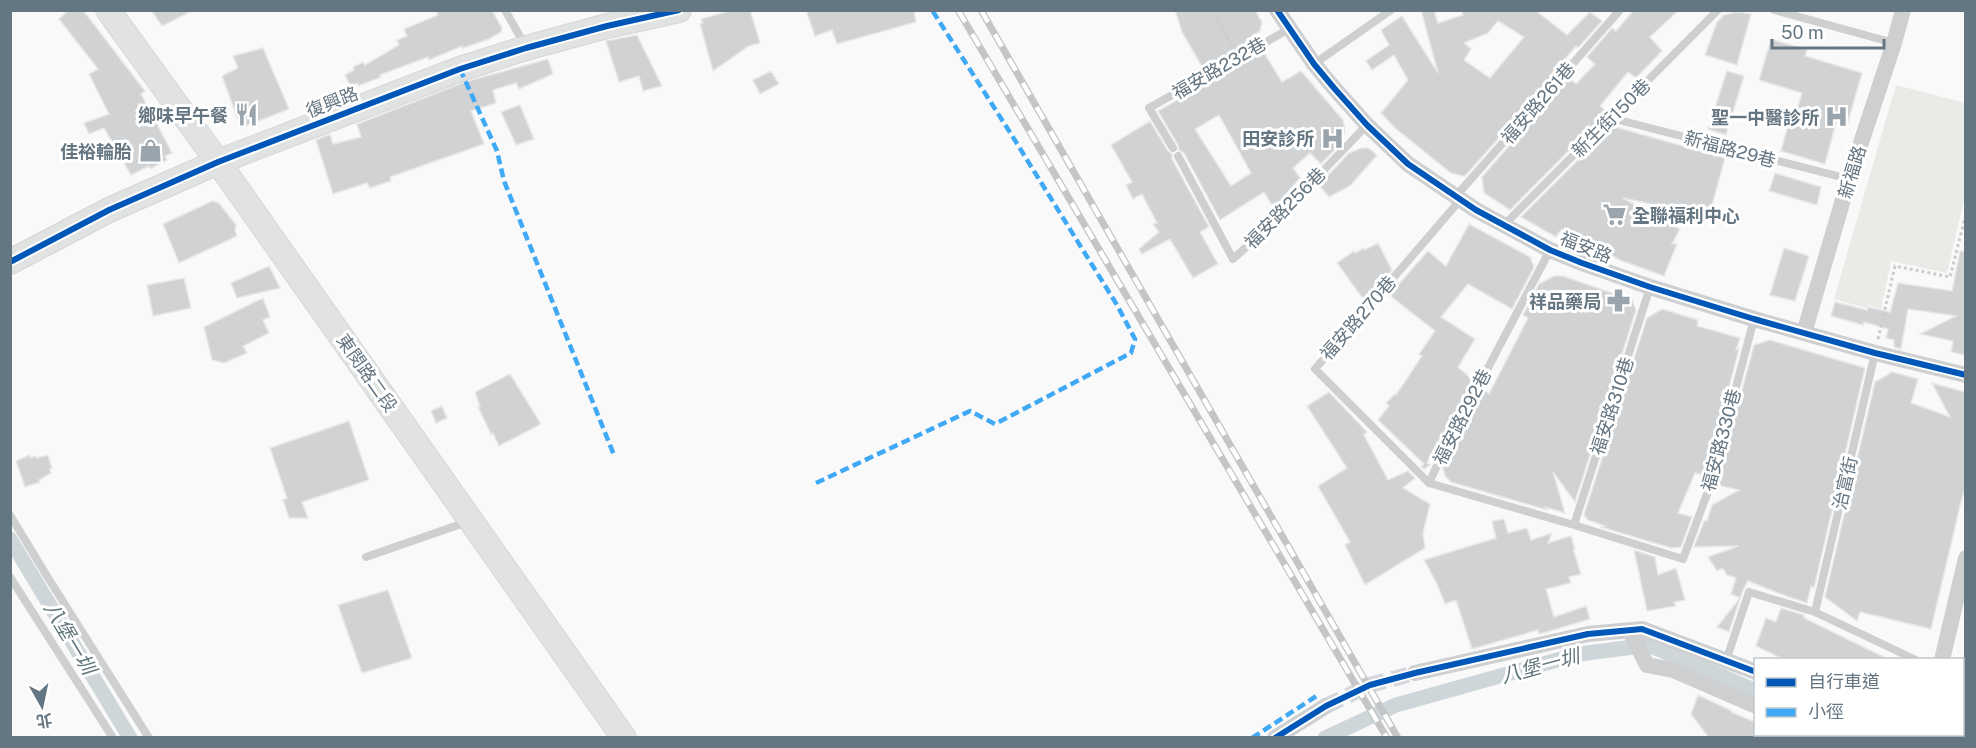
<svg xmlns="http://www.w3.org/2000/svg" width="1976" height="748" font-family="'Public Sans','Noto Sans TC',sans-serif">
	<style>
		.green { fill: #e8ebe6 }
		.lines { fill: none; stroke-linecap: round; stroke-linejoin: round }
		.canal { stroke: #ced6d9; stroke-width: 15 }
		.building { fill: #d0d2d3; stroke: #e8e8e8; stroke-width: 1.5; fill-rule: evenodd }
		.street-tunnel { stroke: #d4d8dc; stroke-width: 16; stroke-dasharray: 16 8; stroke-linecap: butt }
		.secondary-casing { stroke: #d5d6d7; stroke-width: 26 }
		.path { stroke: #cbcccd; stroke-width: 3; stroke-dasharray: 3 3; stroke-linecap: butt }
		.lane { stroke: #cecfd0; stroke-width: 8 }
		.street { stroke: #cecfd0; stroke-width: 16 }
		.secondary { stroke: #e1e2e2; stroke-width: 24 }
		.rail-casing { stroke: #c3c5c6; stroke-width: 7 }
		.rail { stroke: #fff; stroke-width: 4.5; stroke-dasharray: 14; stroke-linecap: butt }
		.path-bridge { stroke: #cbcccd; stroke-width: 3; stroke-dasharray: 3 3; stroke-linecap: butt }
		.quiet { stroke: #3fa9f5; stroke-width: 4.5; stroke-dasharray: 9 4.5; stroke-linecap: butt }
		.cycleway-casing { stroke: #fff; stroke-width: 10 }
		.cycleway { stroke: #0057b8; stroke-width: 6 }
		.labels { text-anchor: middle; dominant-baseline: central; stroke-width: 6; stroke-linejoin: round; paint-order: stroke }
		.street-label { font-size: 18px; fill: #657683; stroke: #fff }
		.poi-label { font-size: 18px; font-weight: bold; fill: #657683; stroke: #fff; text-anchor: end }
		.water-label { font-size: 20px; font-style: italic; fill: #60757c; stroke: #fff }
	</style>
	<rect width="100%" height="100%" fill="#f9f9f9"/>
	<path class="green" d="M1896,85l69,18v92l-18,78 -56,-12 -10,48 -13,-4 -2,3 -32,-9z"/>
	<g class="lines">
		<path class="canal" d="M10,539l120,199
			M1858,734l7,4
			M1325,738l71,-33 183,-51 70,-9 107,46"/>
	</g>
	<path class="building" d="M69,10h14l62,81 -4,3 31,59 -7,3 2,4 -17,9 -1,-3 -18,9 -27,-47 -15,6 -5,-11 25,-9 -20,-40 9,-5 -39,-50z
		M151,10h43l-32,16z
		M436,10h56l10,18 -1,4 -12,7 -26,9 -1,-2 -33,14 -1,-3 -48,18 1,2 -23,9v-3l-8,3 -5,-11 9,-5 -1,-3 10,-5 2,3 34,-20 -2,-5 10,-4 -3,-7 34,-14z
		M733,10h17l10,33 -11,3 -36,25 -13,-47 3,-1 -2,-4z
		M806,10h108l2,12 -79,22 -5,-14 -17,6z
		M1175,10h80l7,12 -2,9 -7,4 3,5 -52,30 -22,-38z
		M1421,10h13l4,13 25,-8 -2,-5h74l32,25 23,-23 12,9 -24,27 -2,-2 -18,21 2,2 -95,107h-2l-12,-3 -56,-45 -14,-15 27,-33 -14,-25 -22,15 -6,-9 23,-16 -8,-15 21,-14 36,57zM1498,21l26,16 -34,41 -26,-18 7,-11 -7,-6 24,-10z
		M1634,10h45l-29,27 12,14 -26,27 -8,-6 -28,34 6,5 -8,10 -88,89 -26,-17 -2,-16 87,-100 7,7 19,-20 -8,-7 25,-29 4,3z
		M1738,12l13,2 -14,51 -32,-10 12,-33 7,-7z
		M637,35l25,51 -19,5 -4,-15 -20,6 -13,-41z
		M1771,39l36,11 -2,6 57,17 -14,49 -11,-3 -12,45 -44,-13 7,-26 4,1 10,-33 -43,-13z
		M263,48l26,61 -48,19 -19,-52 16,-8 -5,-12z
		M1263,51l19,31 19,-11 42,49 2,10 -4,13 -20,21 -11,-11 -17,15 7,10 -26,30 -10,-16 -44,28 -36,-67 -5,-3 -1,-5 -20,-34zM1219,115l32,58 -20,13 -36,-57z
		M548,59l5,15 -34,15 -3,-6 -23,7 3,13 -25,8 13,33 -94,33 1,4 -21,7 -3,-5 -34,11 -17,-54 14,-6 3,10 28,-7 -4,-13 108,-42z
		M771,71l8,13 -19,10 -7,-14z
		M1727,71l17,5 -18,59 -18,-6z
		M520,105l14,34 -18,6 -15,-33z
		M1150,121l18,30 4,3v5l37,68 -9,5 18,32 -25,14 -23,-39 -28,15 -3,-5 20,-17 -6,-8 4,-1 -15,-29 -9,5 -7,-14 6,-3 -21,-37z
		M1612,126l113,32 -16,58 -86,-18 57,31 -8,15h5l-13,32 -44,-16 -59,-30 -5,7 -35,-20z
		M1362,148h6l9,7 -27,31 -21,11 -10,-12 30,-32z
		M1775,173l46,14 -4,18 -48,-14z
		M212,201l7,2 17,22 -1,5 2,6 -58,27 -16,-39z
		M1469,224l61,33 4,10 -22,42 -44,-25 -27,33 34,22 -17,28 16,14 -34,65 -1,-7 -12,24 3,2 -6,4 -3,-3 3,-2 -46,-44 11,-14 -3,-3 9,-9 1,1 26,-39 -3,-2 16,-23 -47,-37 10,-12 1,2 29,-33 18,15z
		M1378,243l14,27 -28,30 -27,-37 17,-12 1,2 9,-5 1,2z
		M1784,248l25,8 -14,45 -25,-6z
		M1960,251l5,1v103l-14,-3 2,-11 -33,-7 36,-18 -48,-7 -7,40 -7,-2v-7l-8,-2 2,-9 -24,-7 -1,3 -32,-9 4,-14 32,8 1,-3 22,5 8,-29 54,8z
		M269,266l11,22 -43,10 -6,-15z
		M1554,276h9l69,24 4,10 -61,192 -22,-30 12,41 -20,-6 2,3 -96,-28 -6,-6 -2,-9 41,-78 5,5 39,-76 -5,-3 17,-33 1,1z
		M184,278l7,30 -38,8 -6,-31z
		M263,298l7,19 -7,3 6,13 -26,13 4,7 -23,10 -12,-3 -8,-33z
		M1662,309l36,11 -1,6 43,12 -4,12 3,-1 -33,127 -11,-3 -17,40 14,4 -11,30 -10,1 -70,-21 4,-1 -17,-6 -4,-5 63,-197z
		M1770,340l95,28 -51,220 -3,-2 -4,17 -21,-7 -38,-15 -5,9 -14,42 -12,-5 23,-29 -9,-4 5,-16 -9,-3 -4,-7 -6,3 -9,-14 30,-11 -44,1 10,-26h3l5,-16 27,-15 -22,-5 1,-5 36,-135z
		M1892,372l26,7 -7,24 39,14 -18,-34 33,9v96l-5,18 -29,123 -71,-17 -3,9 -32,-24 50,-215z
		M510,374l31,50 -42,22 -6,-13 -2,1 -13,-27h2l-5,-15z
		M1329,392l38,40 -3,3 24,45 20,-9 7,7 -12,10 27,16 -7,29 2,15 -60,37 -20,-40 5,-3 -32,-56 29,-18 -40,-62z
		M442,406l5,12 -11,5 -5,-12z
		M349,421l20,59 -67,22 6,16h-19l-6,-18 4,-2 -17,-50z
		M30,455v3l6,-2 1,2 11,-3 4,13 -2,1 1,4 -12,7 1,2 -15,5 -9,-26z
		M1504,519l4,14 19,-5 4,12 21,-7 -4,10 23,-7 4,13h-2l8,25 -12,3 2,6 -25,6 8,28 32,-11 4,13 -43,13 -8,2 -1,-4 -66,19 -16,-49 -11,4 -8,-20 -13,-24 72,-22 -4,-17z
		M1634,550l21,7 3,18 18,-7 9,32 -11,2 2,4 -29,5z
		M388,590l24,68 -50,15 -24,-68z
		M1781,608l23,7v3l86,42h-105l-29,-14 10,-28 10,4z
		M1698,695l34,16 -1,1 24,10v16h-46l-18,-24z"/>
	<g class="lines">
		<path class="street-tunnel" d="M1326,706l44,-21 45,-12"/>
		<defs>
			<path id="secondary" d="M108,10l110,152 406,576
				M10,262l99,-52 109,-48 242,-93 66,-21 81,-22 72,-16"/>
		</defs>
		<use href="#secondary" class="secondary-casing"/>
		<path class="path" d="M1212,10l21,37
			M1878,339l17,-73 55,11 16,-63"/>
		<path class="lane" d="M505,10l21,37
			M1774,10l120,33
			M1314,64l77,-54
			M1611,118l238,61
			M1173,148l-24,-40 140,-79
			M1178,156l55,103 40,-36 94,-98
			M1456,196l164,-186
			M1504,225l214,-215
			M1550,250l-110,209 -11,24 145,42 109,34 27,-73 44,-167
			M1429,483l-114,-114 146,-170
			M10,515l35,58 104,165
			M1574,525l76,-238
			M366,557l101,-35
			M10,577l103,161
			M1815,612l60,-259
			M1726,661l23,-69 66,20 101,48"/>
		<path class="street" d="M1277,10l37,54 20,24 33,37 41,39 68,46 74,40 32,13 68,24 104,32 121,34 91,22
			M1804,333l45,-154 45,-136 9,-33
			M1630,631l17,34 26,5 83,36
			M1942,660l24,-102
			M1415,673l173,-39 54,-5 114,43
			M1823,734l7,4
			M1905,734l7,4
			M1956,734l6,4
			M1275,738l51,-32"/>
		<use href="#secondary" class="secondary"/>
		<defs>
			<path id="rail" d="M958,10l429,728
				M981,10l417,728"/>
		</defs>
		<use href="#rail" class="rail-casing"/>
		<use href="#rail" class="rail"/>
		<path class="path-bridge" d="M1923,734l4,4"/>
		<path class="quiet" d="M460,69l37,82 7,30 110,274
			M816,483l154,-72 25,13 136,-71 4,-14 -18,-34 -106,-171 -79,-124
			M1252,738l66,-43"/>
		<defs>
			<path id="cycleway" d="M1277,10l37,54 20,24 33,37 41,39 68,46 74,40 32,13 68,24 104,32 121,34 91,22
				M10,262l99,-52 109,-48 242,-93 66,-21 81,-22 72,-16
				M1275,738l51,-32 44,-21 45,-12 173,-39 54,-5 114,43"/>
		</defs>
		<use href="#cycleway" class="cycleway-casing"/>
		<use href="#cycleway" class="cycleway"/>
	</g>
	<defs>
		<symbol id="restaurant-bare" viewBox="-9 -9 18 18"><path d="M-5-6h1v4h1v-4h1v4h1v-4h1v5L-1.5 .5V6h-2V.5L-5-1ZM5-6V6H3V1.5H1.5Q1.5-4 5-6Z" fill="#99a4ac" stroke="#fff" stroke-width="2.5" paint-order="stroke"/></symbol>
		<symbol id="hospital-bare" viewBox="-9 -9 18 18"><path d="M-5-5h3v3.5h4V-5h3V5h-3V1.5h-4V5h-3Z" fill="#99a4ac" stroke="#fff" stroke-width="2.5" paint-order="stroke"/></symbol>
		<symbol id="shop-bare" viewBox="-9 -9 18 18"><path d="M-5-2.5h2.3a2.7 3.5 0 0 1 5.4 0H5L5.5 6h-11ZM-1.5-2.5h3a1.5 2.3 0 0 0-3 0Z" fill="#99a4ac" stroke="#fff" stroke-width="2.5" paint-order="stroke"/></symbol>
		<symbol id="supermarket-bare" viewBox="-9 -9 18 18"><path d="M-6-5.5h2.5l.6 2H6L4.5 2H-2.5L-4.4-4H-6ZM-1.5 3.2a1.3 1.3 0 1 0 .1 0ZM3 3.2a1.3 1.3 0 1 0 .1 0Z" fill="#99a4ac" stroke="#fff" stroke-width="2.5" paint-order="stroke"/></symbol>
		<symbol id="pharmacy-bare" viewBox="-9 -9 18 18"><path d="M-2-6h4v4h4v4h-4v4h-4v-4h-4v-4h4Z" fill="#99a4ac" stroke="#fff" stroke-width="2.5" paint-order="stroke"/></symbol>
	</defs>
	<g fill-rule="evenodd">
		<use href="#restaurant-bare" x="230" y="98" width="33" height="33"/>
		<use href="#hospital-bare" x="1820" y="100" width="33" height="33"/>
		<use href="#hospital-bare" x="1316" y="122" width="33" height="33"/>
		<use href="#shop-bare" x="134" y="134" width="33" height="33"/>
		<use href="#supermarket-bare" x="1598" y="198" width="33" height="33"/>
		<use href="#pharmacy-bare" x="1602" y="284" width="33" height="33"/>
	</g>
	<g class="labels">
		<g class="street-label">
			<text transform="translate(1219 68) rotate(-30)">福安路232巷</text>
			<text transform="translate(332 102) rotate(-21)">復興路</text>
			<text transform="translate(1538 103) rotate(-49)">福安路261巷</text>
			<text transform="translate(1611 118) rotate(-45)">新生街150巷</text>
			<text transform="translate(1730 149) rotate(15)">新福路29巷</text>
			<text transform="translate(1852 172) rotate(-73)">新福路</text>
			<text transform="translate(1285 208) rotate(-45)">福安路256巷</text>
			<text transform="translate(1586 247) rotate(22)">福安路</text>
			<text transform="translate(1358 318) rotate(-49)">福安路270巷</text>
			<text transform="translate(367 373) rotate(55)">東閔路二段</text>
			<text transform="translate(1612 406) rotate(-72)">福安路310巷</text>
			<text transform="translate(1462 417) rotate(-63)">福安路292巷</text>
			<text transform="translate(1721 440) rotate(-75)">福安路330巷</text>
			<text transform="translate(1845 483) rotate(-77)">治富街</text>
		</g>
		<g class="poi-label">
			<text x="228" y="115">鄉味早午餐</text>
			<text x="1819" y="117">聖一中醫診所</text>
			<text x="1314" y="138">田安診所</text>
			<text x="132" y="151">佳裕輪胎</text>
			<text x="1632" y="215" text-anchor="start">全聯福利中心</text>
			<text x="1601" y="301">祥品藥局</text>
		</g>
		<g class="water-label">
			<text transform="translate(70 638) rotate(59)">八堡一圳</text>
			<text transform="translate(1540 666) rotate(-15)">八堡一圳</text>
		</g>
	</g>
	<rect width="1976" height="748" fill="none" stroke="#657683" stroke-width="24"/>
	<rect x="1754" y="658" width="210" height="78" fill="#ffffff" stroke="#c1c8cd" stroke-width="1.5"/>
	<rect x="1766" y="678" width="30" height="9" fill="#0057b8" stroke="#c1c8cd" stroke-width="1.5"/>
	<text x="1808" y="688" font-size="18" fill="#657683">自行車道</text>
	<rect x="1766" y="708" width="30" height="9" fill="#3fa9f5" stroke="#c1c8cd" stroke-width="1.5"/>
	<text x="1808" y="718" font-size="18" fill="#657683">小徑</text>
	<g transform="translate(42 706) rotate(171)" stroke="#ffffff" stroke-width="4.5" paint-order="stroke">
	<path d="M0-4.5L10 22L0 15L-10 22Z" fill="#657683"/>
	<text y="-9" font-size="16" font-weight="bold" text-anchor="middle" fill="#657683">北</text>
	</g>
	<path d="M1772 39v9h112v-9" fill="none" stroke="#657683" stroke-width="3"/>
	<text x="1781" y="39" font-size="18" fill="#657683" stroke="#ffffff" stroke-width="4.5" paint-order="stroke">50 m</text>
</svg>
